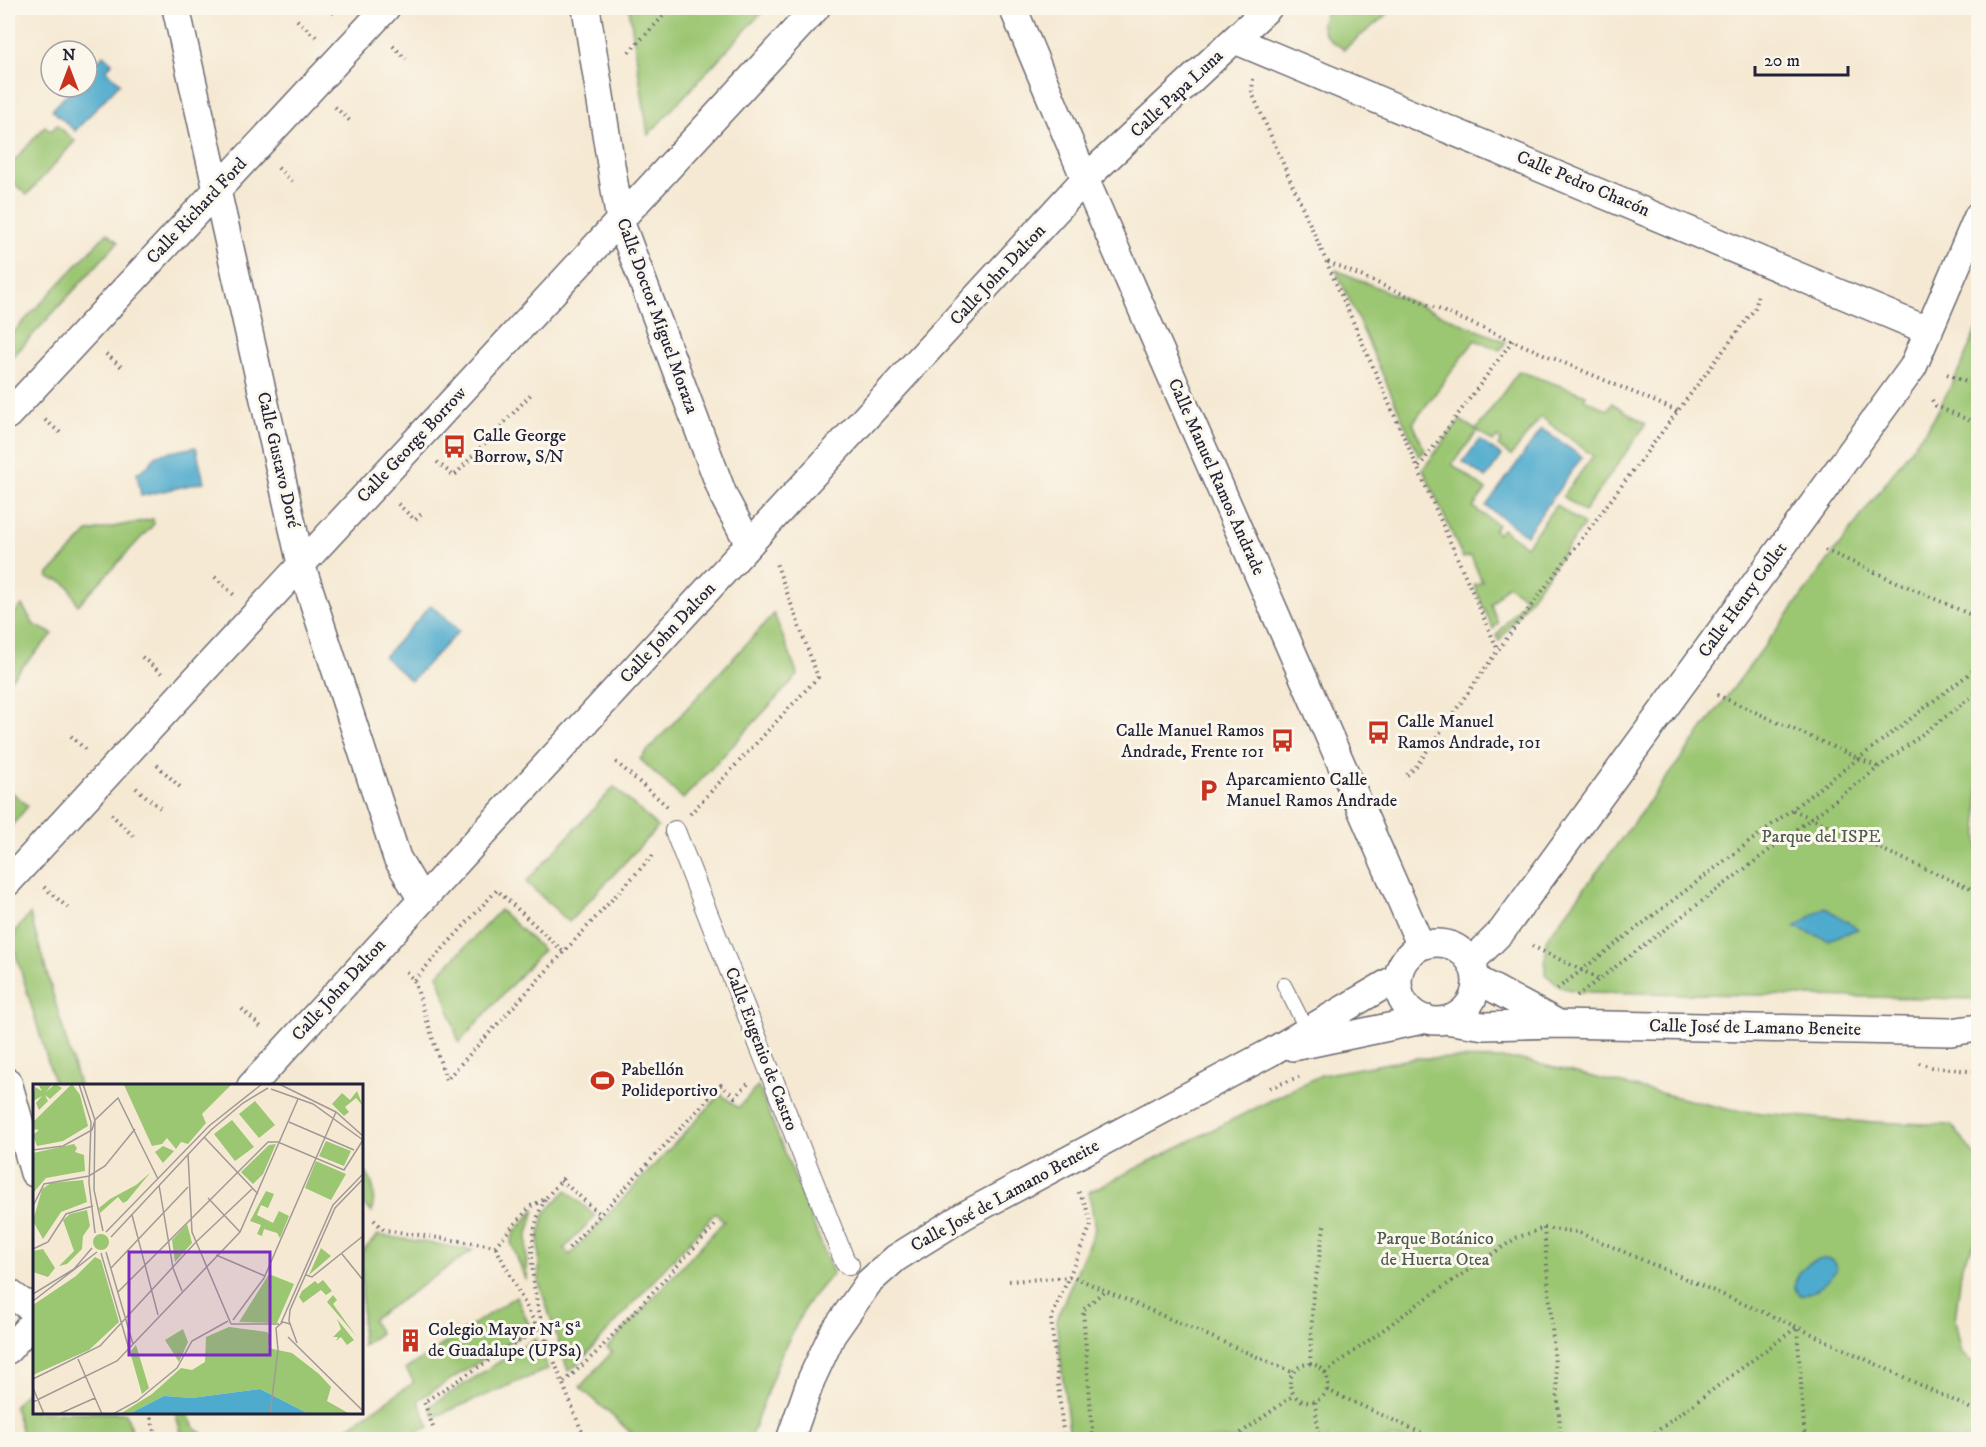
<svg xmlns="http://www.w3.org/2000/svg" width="1986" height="1447" font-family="'IM FELL DW Pica',serif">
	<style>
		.green { fill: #9bc672; stroke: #5e7456; stroke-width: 1.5 }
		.water { fill: #4fabcd; stroke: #386684; stroke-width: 1.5 }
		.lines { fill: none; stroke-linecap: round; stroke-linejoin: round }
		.service-casing { stroke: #6c6870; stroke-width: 16 }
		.pedestrian-casing { stroke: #6c6870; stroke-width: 22 }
		.minor-casing { stroke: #6c6870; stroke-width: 30 }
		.path { stroke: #6c6870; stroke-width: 4; stroke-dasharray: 1.5 4.5; stroke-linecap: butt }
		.service { stroke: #fff; stroke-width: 14 }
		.pedestrian { stroke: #fff; stroke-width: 20 }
		.minor { stroke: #fff; stroke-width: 27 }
		.labels { text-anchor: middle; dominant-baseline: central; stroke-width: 6; stroke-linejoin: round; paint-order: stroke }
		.street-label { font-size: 18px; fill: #22223b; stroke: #fbf7ec }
		.poi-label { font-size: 18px; fill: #22223b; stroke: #fbf7ec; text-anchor: start }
		.park-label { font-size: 18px; fill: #4c5b4e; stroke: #fbf7ec }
		.inset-road { fill: none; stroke: #a19996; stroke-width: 1.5 }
		.view { fill: #7b2cbf; fill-opacity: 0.15; stroke: #7b2cbf; stroke-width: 3 }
		.inset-edge { fill: none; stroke: #22223b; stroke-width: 3 }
	</style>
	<rect width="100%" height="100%" fill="#fbf7ec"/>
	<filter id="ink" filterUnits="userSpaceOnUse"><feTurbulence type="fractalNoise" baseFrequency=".0167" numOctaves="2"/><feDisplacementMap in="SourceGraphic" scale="12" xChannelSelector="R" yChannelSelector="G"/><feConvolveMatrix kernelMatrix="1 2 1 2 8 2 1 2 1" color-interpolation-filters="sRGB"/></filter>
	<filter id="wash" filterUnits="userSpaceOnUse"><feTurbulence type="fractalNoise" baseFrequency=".008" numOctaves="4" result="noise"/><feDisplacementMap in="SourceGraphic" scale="24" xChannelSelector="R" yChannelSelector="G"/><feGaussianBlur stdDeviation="1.35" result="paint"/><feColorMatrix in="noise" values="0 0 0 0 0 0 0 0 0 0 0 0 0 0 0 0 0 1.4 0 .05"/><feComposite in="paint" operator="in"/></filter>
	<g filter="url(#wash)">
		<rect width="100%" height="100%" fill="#f5e9d3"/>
		<path class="green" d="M629,8h137l-118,127z
			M1330,8h13l7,6 7,-6h38l-51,41c-19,-10 -31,-23 -14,-41z
			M57,125l18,16 -48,54 -19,-17v-10l37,-42 6,5z
			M107,233l11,9 -110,120v-24z
			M1336,270l170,72 -6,8 -25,-10 -62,83 12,28 -6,5z
			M1978,325v674l-398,-7 -20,-5 -15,-13 1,-34 388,-522 27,-52z
			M1519,371l67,24 -2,4 24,11 4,-7 34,21 -62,88 -21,-16 30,-40 -52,-39 -30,39 -13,-10 3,-6 -4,-3 -4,5 -15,-11 -26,33 34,26 -13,17 25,18 -4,5 4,4 4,-5 24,17 30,-41 28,20 -85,116 -3,-5 30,-38 -19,-13 -16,20 7,18 -5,6 -19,-44 8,-3 -11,-26 -8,2 -40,-89 37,-49 16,10z
			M153,519l1,5 -76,81c-6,-8 -5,-19 -17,-24 -6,-3 -8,1 -14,-5l41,-44z
			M22,605l12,20 19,9 -45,48v-62z
			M774,614l24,61 -115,124 -43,-40z
			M614,787l44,40 -89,95 -43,-40z
			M8,789l20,17 -20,24z
			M500,910l43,40 -84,93 -21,-68z
			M30,914l49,171h-24l-43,-144 4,-11z
			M1416,1058l102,1 213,51 115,11 106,4 26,35v78l-16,27 -7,55 7,33 16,14v72h-908l-14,-119 39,-91 -6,-37 232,-117z
			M758,1086l75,187 -26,31 -27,53 -30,82h-112l-58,-52 32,-35 -5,-4 117,-127 -9,-8 -137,151 -10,7 -29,-88v-45l5,-24 22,-24 29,26 -31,33 6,6 151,-161 17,14z
			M362,1169c14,13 13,25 10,43l-10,-9z
			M535,1209l-8,29 -1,43 -15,-39 3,-9z
			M378,1235l95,15 -101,70 8,13 -18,13v-94z
			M516,1296l15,33 -113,71 11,27 -28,12h-70l83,-57 -8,-13z
			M535,1339l13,30 -114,48 -4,-11z
			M34,1383v29l92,1 8,26h-110l-10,-33z
			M175,1413h13c3,14 13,22 25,26h-30z"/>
		<path class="water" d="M103,55l9,8 -6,8 14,12 -45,48 -23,-21 22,-23h13v-14z
			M1542,429l40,28 -56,78 -40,-29z
			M1479,440l23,16 -16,22 -23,-16z
			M196,447l8,35 -63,14 -4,-23 12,-8 7,-10z
			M431,605l28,26 -48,50 -27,-24z
			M1825,907l33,22 -30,11 -33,-13z
			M1823,1259l9,1 5,8c-8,15 -21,24 -37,28l-6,-10c4,-16 12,-24 29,-27z"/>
	</g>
	<g filter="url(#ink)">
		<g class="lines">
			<defs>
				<path id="service" d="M1284,985l23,45"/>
				<path id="pedestrian" d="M675,831l170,431 4,3"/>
				<path id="minor" d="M176,8l125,556 96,294 24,40
					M586,8l34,213 104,276 25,47
					M1013,8l72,171 336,767
					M1235,40l694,291
					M8,415l378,-407
					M8,882l808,-874
					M1398 982a39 39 0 1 1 78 0a39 39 0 1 1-78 0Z
					M1471,962l31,-31 411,-564 65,-151
					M1476,979l81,44
					M1445,1020l39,6 75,-2 392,8 27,-4
					M1293,1047l134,-28
					M8,1082l26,91
					M251,1086l834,-907 183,-171
					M8,1292l15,11 11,2
					M8,1350l26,-29
					M790,1440l21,-60 21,-45 37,-53 27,-24 69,-43 306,-163 127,-75"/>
			</defs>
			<use href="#service" class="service-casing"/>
			<use href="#pedestrian" class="pedestrian-casing"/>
			<use href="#minor" class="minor-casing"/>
			<path class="path" d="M329,8l8,8
				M297,20l20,18
				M393,46l13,13
				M629,52l42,-44
				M1253,79l-1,14 246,557
				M335,107l15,14
				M278,168l16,15
				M1328,262l349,149
				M106,354l18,15
				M1947,374l31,13
				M1932,400l4,6 42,18
				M45,420l18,15
				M437,462l17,14 79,-84
				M1419,467l94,-127
				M398,504l17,16 9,-8
				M1825,550l153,68
				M215,577l19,18
				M142,657l20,17
				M1717,695l161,72
				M71,736l17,16
				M616,762l52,45
				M157,765l23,22
				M1407,775l8,-7 83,-118 258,-343 2,-14
				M136,788l24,20
				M1793,810l185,82
				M111,814l23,23
				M690,814l128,-137 -42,-114
				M44,887l24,21
				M1532,946l66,32
				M406,972l8,8 32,100 209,-227
				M414,980l83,-90 68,63
				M1557,989l421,-322
				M1577,996l401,-304
				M242,1009l19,18
				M1919,1063l12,4 47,5
				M1270,1088l29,-11
				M561,1180l40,35
				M545,1199c-37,73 14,171 40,241
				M374,1220l10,10 111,16 36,-40 14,-7 20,-23
				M1544,1228l17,212
				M569,1248l152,-163 14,12 14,-14
				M1009,1281l65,-4 220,96
				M538,1329l11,17
				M1310,1364l3,-68 12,-75
				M1290 1383a19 19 0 1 1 38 0a19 19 0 1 1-38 0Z
				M1325,1373l93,-69 98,-66 28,-10 34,4 219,95 181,85
				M564,1382l34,-31 119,-128
				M1327,1390l110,50
				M1315,1402l4,38
				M149,1412l9,28
				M433,1427l-9,-25 114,-73 -43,-83
				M1064,1440l-13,-121 40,-94 -5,-19 -9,-17
				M1093,1440l-10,-130 21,-19
				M1231,1440l63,-45
				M1645,1440l152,-113 8,113"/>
			<use href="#service" class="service"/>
			<use href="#pedestrian" class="pedestrian"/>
			<use href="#minor" class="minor"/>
		</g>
	</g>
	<defs>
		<symbol id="bus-bare" viewBox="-9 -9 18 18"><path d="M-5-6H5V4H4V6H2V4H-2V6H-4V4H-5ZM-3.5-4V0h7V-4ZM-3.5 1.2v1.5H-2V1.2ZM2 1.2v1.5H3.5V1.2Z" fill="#c8321e" stroke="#fbf7ec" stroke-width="2.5" paint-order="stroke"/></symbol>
		<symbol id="parking-bare" viewBox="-9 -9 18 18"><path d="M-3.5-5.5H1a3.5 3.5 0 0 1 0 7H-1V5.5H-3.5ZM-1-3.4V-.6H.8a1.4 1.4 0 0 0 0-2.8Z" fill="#c8321e" stroke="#fbf7ec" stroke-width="2.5" paint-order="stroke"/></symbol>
		<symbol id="stadium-bare" viewBox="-9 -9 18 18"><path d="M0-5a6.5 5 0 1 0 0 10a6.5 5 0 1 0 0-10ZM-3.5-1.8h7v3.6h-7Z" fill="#c8321e" stroke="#fbf7ec" stroke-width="2.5" paint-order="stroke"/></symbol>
		<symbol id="building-bare" viewBox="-9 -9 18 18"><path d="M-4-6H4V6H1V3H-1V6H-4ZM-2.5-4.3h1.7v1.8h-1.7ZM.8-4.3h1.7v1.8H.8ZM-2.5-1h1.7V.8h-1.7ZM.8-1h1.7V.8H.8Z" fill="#c8321e" stroke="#fbf7ec" stroke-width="2.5" paint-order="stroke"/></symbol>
	</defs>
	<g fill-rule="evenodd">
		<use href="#bus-bare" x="438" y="430" width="33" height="33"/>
		<use href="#bus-bare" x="1362" y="716" width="33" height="33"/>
		<use href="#bus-bare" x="1266" y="724" width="33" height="33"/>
		<use href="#parking-bare" x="1192" y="774" width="33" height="33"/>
		<use href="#stadium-bare" x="586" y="1064" width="33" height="33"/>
		<use href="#building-bare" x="394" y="1324" width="33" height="33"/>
	</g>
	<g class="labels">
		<g class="street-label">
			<text transform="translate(1177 94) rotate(-43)">Calle Papa Luna</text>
			<text transform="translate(1583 184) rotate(23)">Calle Pedro Chacón</text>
			<text transform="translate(197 211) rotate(-47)">Calle Richard Ford</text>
			<text transform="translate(998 275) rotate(-47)">Calle John Dalton</text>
			<text transform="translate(657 316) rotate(70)">Calle Doctor Miguel Moraza</text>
			<text transform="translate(412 445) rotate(-47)">Calle George Borrow</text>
			<text transform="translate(278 460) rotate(77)">Calle Gustavo Doré</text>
			<text transform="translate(1216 477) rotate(66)">Calle Manuel Ramos Andrade</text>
			<text transform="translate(1743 600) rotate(-54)">Calle Henry Collet</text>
			<text transform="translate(668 633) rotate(-47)">Calle John Dalton</text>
			<text transform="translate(339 990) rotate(-48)">Calle John Dalton</text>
			<text transform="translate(1755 1028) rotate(1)">Calle José de Lamano Beneite</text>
			<text transform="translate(761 1049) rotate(69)">Calle Eugenio de Castro</text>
			<text transform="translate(1005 1196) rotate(-29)">Calle José de Lamano Beneite</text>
		</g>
		<g class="poi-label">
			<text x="473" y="436">Calle George<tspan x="473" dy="21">Borrow, S/N</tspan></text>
			<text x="1397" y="722">Calle Manuel<tspan x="1397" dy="21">Ramos Andrade, 101</tspan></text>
			<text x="1264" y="731" text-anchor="end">Calle Manuel Ramos<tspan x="1264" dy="21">Andrade, Frente 101</tspan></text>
			<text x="1226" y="780">Aparcamiento Calle<tspan x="1226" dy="21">Manuel Ramos Andrade</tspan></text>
			<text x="621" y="1070">Pabellón<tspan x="621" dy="21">Polideportivo</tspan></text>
			<text x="428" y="1330">Colegio Mayor Nª Sª<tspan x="428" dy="21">de Guadalupe (UPSa)</tspan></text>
		</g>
		<g class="park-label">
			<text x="1821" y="837">Parque del ISPE</text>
			<text x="1435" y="1239">Parque Botánico<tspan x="1435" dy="21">de Huerta Otea</tspan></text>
		</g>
	</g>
	<g transform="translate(33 1084)">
		<rect width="330" height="330" fill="#f5e9d3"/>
		<path d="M5,0h14l-6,8 9,-8 7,4 -12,11 -5,-4 3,6 -9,9 -3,-7 6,-7 -9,5 2,-14 7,4zM39,0l8,11 8,31 -25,15 -26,5 -4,-11 6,-5 -6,-1v-7zM199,0l-30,30 4,9 -18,21 -7,-2 -5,7 -9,-11 -5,6 -10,2 -28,-61zM324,7l6,15 -7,-8 -11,9 4,5 -5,4 -12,-12 10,-11 8,7zM222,17l20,24 -16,13 -20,-24zM199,36l22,27 -19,14 -21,-27zM293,57l25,10 -7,15 -25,-10zM41,60l3,4 -2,4 9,3 1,16 -39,7 -13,15v-40zM243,60l-13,30 -10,10 -12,-12 28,-27zM130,62l11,5 -11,12 -8,-11zM283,77l30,13 -15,26 -26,-12zM117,89l-23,28 -4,2 -5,-6 -18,16 -1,-5 11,-9 26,-14zM50,96l4,22 -26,10 -18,27 -10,-18 9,-32 9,-6zM233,107l8,3 -6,14 -7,-3 -4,10 16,8 6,-12 10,5 -9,22 -3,-5 -13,-4 -2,7 -5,-2 4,-9 -11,-4zM54,126l3,16 -7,10 -1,13 -15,15 -8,2 -5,-9 5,9 15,-15 -11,-31 7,-6zM154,140l5,19 -17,19 -3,-22zM60 158a8 8 0 1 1 16 0a8 8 0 1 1-16 0ZM288,164l10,8 -22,19zM10,165l12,19 -7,9 -15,-5v-21zM62,173l6,3 18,62 -30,28 -56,25v-70l43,-29zM236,190l25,10 -17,39 -38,-1zM290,196l9,11 -6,4 -5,-5 -18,13 -4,-6 3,-6 13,-10 3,3zM300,211l4,5 -4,4 23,32 -29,-34zM304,235l17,21 -7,5 -6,-8 -5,4 2,-4h-5l8,-8zM196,243l38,5 4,5 -3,11 24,5 27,21 12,13 -4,14 23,13h-41l-49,-25 -68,9 -28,-2 -35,18h-9l32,-20 29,-26 11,2 13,-8 1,-25zM150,245l5,13 -9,20 -14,-22zM103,261l13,43 -7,6 -12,-42z" fill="#9bc672"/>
		<path d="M227,305l49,25h-180l35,-18 28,2z" fill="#4fabcd"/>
		<path class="inset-road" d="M46,0l12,38 -2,61 6,50M50,0l12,36 -1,70 9,41M246,0l57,28 27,24M238,5l42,15 50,36M256,38l65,28M171,53l54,57M0,66l30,-4 29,-16 3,-10 23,-22 40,81M155,70l4,78 39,92M126,101l14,83 9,23M175,114l32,34M0,122l11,-22 45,-8 16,-10 30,-37M99,131l26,100M73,148l103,-106 53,-42M78,153l100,-107 32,-27 25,-15M0,165l15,-7 18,-28 27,-8M73,168l27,92M68,169l28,96M309,170l21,26M183,171l49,21M78,184l77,-81M273,191l6,2 51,-41M85,208l150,-150h10l66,28 19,-30M0,210l41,-25 18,-21M0,217l64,-49M200,236l31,-42 72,-166M248,239l52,-118 30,-31M198,240h48M255,253l75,74M264,259l-8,-22 1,-11 45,-102 28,-29M45,275l24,55M0,295l67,-33 96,-104 56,-53M0,304l11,26M0,318l84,-41 123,-129 58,-133M26,330l36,-16M80,330l24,-13 40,-33 15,-27 36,-20M237,330l8,-64 -2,-22 7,-6 7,2"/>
		<path class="view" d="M96,168h141v103h-141z"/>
		<rect width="330" height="330" class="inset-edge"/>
	</g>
	<rect width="1986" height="1447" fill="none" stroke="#fbf7ec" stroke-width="30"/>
	<g transform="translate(69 69)"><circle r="28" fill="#fbf7ec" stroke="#a4a2a5" stroke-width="1.5"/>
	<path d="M0-4.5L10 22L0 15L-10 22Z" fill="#c8321e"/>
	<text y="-9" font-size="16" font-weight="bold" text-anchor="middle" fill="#22223b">N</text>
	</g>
	<path d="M1755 66v9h93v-9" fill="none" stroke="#22223b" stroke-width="3"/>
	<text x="1764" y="66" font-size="18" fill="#22223b" stroke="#fbf7ec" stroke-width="4.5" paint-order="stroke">20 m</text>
</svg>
